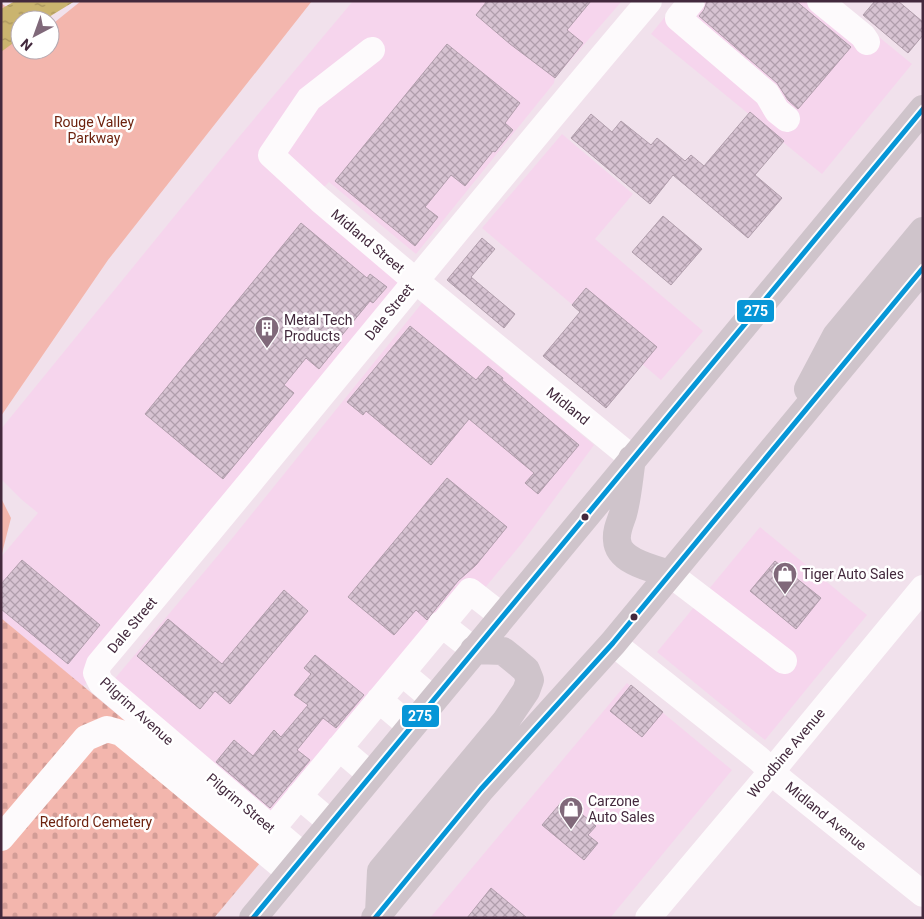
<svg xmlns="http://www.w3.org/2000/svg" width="924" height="919" font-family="Roboto,sans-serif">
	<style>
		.built { fill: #f6d5ed }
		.cemetery { fill: url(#cemetery-stones) }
		.green { fill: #f3b6ad }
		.water { fill: url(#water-ripples) }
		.building { fill: url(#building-cross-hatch); stroke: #b09dab }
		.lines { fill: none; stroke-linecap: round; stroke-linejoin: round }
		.minor { stroke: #fdfafc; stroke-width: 26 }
		.major { stroke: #cfc4cb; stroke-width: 28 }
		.bus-1-casing { stroke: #fff; stroke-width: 9 }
		.bus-1 { stroke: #0696d7; stroke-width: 5 }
		.bus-dot { fill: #43293d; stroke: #fff; stroke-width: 2 }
		.labels { text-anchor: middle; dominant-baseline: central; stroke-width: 5; stroke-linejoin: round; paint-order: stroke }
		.park-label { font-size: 14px; fill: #6d220e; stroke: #fff }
		.street-label { font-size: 14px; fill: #43293d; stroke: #fff }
		.poi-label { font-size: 14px; fill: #43293d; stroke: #fff; text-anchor: start }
		.line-badge { stroke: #fff; stroke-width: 2 }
		.badge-label { font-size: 14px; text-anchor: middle; font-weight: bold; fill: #fff }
	</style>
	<defs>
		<pattern id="cemetery-stones" width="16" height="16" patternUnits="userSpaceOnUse" patternTransform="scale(1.25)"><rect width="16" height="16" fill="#f3b6ad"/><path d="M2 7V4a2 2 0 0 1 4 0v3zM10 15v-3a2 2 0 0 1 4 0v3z" fill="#d29c96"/></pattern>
		<pattern id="water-ripples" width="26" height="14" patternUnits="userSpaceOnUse" patternTransform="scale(1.25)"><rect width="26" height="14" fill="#cab46f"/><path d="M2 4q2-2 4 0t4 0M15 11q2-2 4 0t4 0" fill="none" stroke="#a6925c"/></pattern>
		<pattern id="building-cross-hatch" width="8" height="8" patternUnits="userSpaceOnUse" patternTransform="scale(1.25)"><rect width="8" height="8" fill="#d7c3d2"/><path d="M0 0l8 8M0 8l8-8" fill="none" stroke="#b09eac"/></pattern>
	</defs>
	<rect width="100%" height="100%" fill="#f1e1ec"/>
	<path class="built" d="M353,1h269l-67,77 -1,5 -138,171 -87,-72 -15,15 98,85 -329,405 -82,-69v-61l37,-44 -17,-14 -20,-20v-50l238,-292z
		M678,1h157l77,63 -90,110 -171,-140z
		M562,134l71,60 -38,45 108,92 -42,49 -179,-152z
		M422,303l172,142 -72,98 -236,285 -174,-146 118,-141z
		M760,527l107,88 -102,125 -108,-88z
		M627,683l105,87 -122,148h-180z"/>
	<path class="cemetery" d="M1,618l274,227 -61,73h-213z"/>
	<path class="green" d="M81,1h231l-204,259 -107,156v-413l23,17h-4v30h30v-24z
		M1,498l10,20 -10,39z"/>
	<path class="water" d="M15,1h60l-31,19h-24v18l-19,14v-43z"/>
	<path class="building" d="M487,1h104l-24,29 16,13 -28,35 -45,-34 -34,-29z
		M707,1h89l55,46 -53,62 -10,-9 -11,-17 -78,-67 5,-6z
		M875,1h23l25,21v13l-15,18 -45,-38z
		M447,44l73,59 -15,20 8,7 -18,22 -2,-1 -28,35 -14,-11 -26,32 13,10 -23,29 -80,-65z
		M750,112l34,29 -29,34 27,23 -34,40 -75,-63 -23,29 -79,-66 20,-24 21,18 9,-11 30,24 6,-7 28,23 6,-6 13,11z
		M663,216l39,33 -31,36 -39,-33z
		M301,223l66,55 3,-4 17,13 -14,16 -3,-2 -32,39 3,2 -22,27 -13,-11 -22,27 10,8 -71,86 -78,-65z
		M482,238l13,11 -24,28 44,37 -11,14 -57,-48z
		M586,288l71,59 -51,61 -63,-52 37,-44 -8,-7z
		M410,326l66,54 12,-14 15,12 -1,2 77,65 -41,49 -13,-11 9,-10 -65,-54 -38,46 -65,-54 -3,4 -16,-13z
		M447,478l60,49 -31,38 -18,16 -31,39 -11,-10 -22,25 -46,-38z
		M22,560l78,65 -32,39 -67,-55v-25z
		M775,561l46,37 -25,31 -46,-38z
		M284,590l24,21 -78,93 -15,-13 -15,18 -63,-53 31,-37 54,45z
		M315,655l49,40 -28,33 -13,-10 -26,32 13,10 -40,48 -54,-46 18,-22 19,16 21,-26 7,7 27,-32 -14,-10 17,-21 -7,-6z
		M631,685l32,27 -21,25 -32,-26z
		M564,799l32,27 -8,9 10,8 -14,17 -42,-35z
		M491,888l36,30h-60z"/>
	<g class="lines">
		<path class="minor" d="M692,1l-14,17 89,76 10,17 10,8
			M820,1l43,35 4,6
			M372,50l-63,49 -38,56 49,45 85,72 227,186
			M670,574l114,87
			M441,624l33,26
			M613,643l146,116 24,23 140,112
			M402,673l31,26
			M379,700l32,27
			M339,748l32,27
			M299,796l32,27
			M272,829l198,-238 32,25
			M1,838l85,-100 21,-9 14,4 169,140
			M304,856l-203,-173 -5,-10 3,-9c185,-220 364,-444 550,-663
			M648,918l124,-147 151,-183"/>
		<path class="major" d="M808,389l28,-53 87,-105
			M632,459c-3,18 -4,37 -9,55 -3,9 -7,17 -6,26 1,22 37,29 53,34
			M379,913l2,-42 124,-149 21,-31 4,-11 -4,-10 -13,-11 -10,-8 -29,-1
			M253,918l670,-809
			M375,918l106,-129 132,-146 310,-375"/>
		<defs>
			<path id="bus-1" d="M253,918l670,-809
				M375,918l106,-129 132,-146 310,-375"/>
		</defs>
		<use href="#bus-1" class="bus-1-casing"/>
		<use href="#bus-1" class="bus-1"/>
	</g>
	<defs>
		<symbol id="building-pin" viewBox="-11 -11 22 30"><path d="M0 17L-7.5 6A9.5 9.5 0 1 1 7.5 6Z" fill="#80697a" stroke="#fff"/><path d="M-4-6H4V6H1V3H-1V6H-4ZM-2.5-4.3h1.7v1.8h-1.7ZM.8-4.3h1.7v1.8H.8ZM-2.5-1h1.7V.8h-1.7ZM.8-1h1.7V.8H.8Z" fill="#fff"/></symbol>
		<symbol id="shop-pin" viewBox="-11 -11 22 30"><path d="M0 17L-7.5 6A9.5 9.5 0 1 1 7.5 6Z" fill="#80697a" stroke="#fff"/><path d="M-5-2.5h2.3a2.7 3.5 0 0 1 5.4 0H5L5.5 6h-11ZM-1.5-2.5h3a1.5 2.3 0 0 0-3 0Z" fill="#fff"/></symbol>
	</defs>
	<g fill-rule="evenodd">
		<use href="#building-pin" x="253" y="314" width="28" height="38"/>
		<use href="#shop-pin" x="771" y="560" width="28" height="38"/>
		<use href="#shop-pin" x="557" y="795" width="28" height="38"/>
	</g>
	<g class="bus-dot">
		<circle cx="585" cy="517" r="4.5"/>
		<circle cx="634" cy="617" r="4.5"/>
	</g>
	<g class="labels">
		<g class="park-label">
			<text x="94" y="122">Rouge Valley<tspan x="94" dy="16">Parkway</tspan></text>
			<text x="96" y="822">Redford Cemetery</text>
		</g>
		<g class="street-label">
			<text transform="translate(368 241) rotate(40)">Midland Street</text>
			<text transform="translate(389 312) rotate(-51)">Dale Street</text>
			<text transform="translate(568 406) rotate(39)">Midland</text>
			<text transform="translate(132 625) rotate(-50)">Dale Street</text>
			<text transform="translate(137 711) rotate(42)">Pilgrim Avenue</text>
			<text transform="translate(786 753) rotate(-50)">Woodbine Avenue</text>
			<text transform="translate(241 803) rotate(40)">Pilgrim Street</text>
			<text transform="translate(826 816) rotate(39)">Midland Avenue</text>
		</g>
		<g class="poi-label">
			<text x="284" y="320">Metal Tech<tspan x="284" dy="16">Products</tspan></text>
			<text x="802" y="574">Tiger Auto Sales</text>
			<text x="588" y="801">Carzone<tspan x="588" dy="16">Auto Sales</tspan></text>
		</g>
	</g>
	<g class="line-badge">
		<rect x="736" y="299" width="39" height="24" rx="5" fill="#0696d7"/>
		<rect x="401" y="704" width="39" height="24" rx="5" fill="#0696d7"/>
	</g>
	<g class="badge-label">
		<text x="756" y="316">275</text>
		<text x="420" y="721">275</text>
	</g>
	<rect width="924" height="919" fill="none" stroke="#43293d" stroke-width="5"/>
	<g transform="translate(35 35) rotate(221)"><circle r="24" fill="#ffffff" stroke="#b4a9b1"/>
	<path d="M0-4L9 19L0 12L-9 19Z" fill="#80697a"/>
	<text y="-8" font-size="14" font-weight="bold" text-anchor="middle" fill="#43293d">N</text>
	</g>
</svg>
